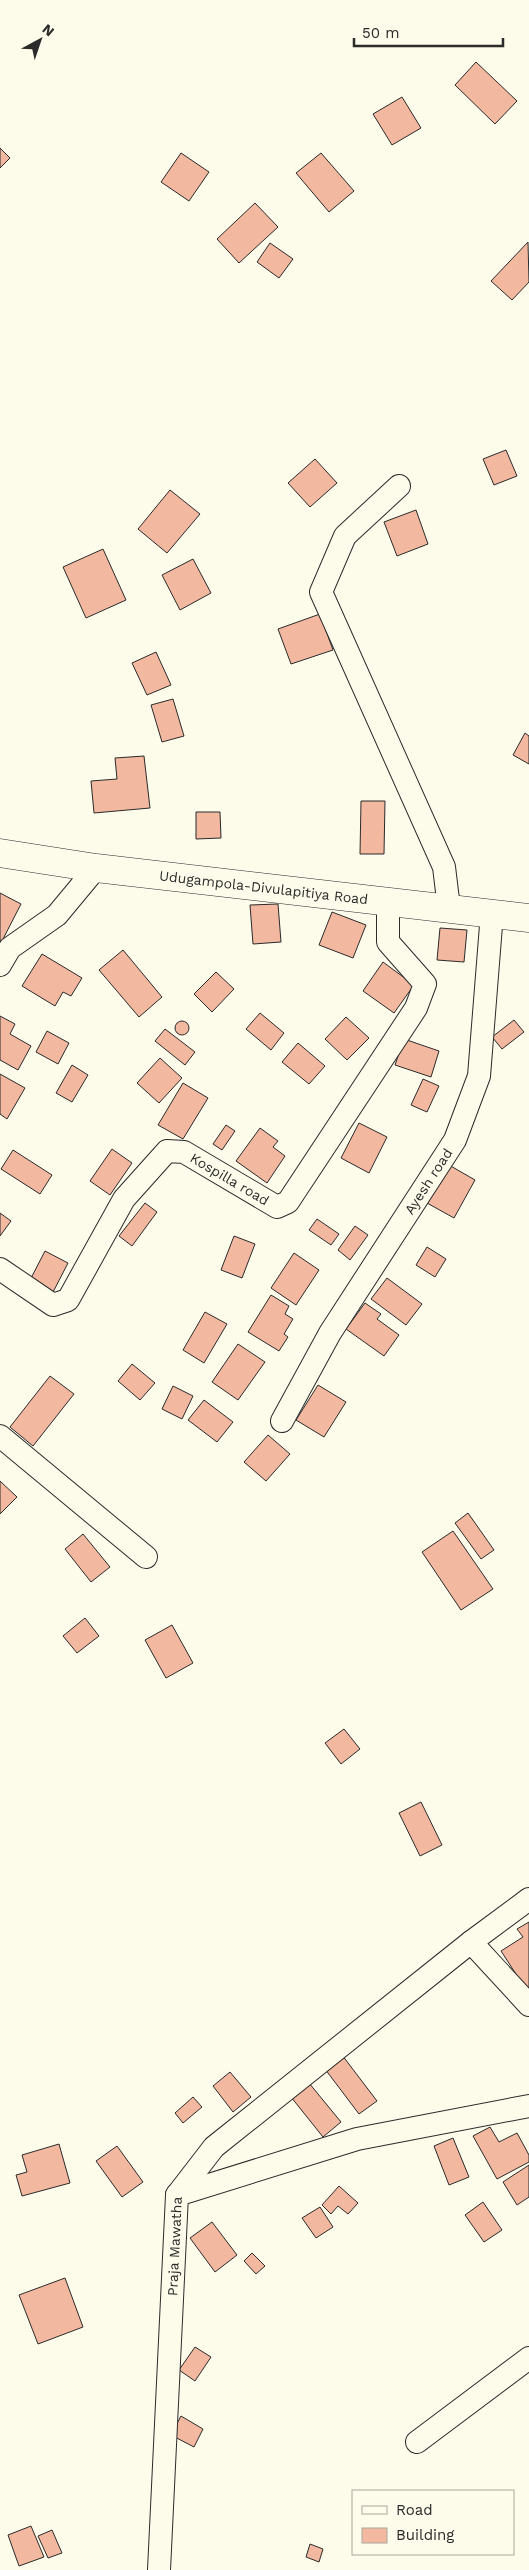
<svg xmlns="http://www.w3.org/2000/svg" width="529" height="2570" font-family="'Work Sans',sans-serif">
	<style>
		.building { fill: #f2b8a0; stroke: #2b2b2b }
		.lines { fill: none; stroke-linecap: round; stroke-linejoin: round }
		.minor-casing { stroke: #2b2b2b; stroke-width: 24 }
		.major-casing { stroke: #2b2b2b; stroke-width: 29 }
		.minor { stroke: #fdfbea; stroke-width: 22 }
		.major { stroke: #fdfbea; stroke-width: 28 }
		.labels { text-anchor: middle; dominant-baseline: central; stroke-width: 4; stroke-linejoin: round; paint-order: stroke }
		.street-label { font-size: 14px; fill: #2b2b2b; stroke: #fdfbea }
	</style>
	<rect width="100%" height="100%" fill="#fdfbea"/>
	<path class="building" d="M476,62l41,39 -22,23 -40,-39z
		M402,97l19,31 -29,17 -19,-31z
		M0,148l10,10 -10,10z
		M181,153l28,19 -20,29 -28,-19z
		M321,153l33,38 -25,21 -33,-39z
		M255,203l23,24 -39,36 -22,-24z
		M528,242l1,40 -17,18 -21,-19z
		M270,243l23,16 -14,19 -22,-16z
		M506,450l11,26 -23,9 -11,-26z
		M315,459l22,24 -27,24 -22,-24z
		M170,490l30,24 -33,39 -29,-24z
		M416,510l12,34 -31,12 -13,-34z
		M103,549l23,51 -40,18 -23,-51z
		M193,559l18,34 -31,17 -18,-35z
		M320,614l13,36 -42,14 -13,-35z
		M156,652l15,33 -24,10 -15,-32z
		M173,699l11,37 -22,6 -11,-37z
		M525,733l4,3v28l-16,-9z
		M144,756l6,52 -56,5 -3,-32 26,-2 -2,-21z
		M361,801h24l-1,53h-24z
		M196,812h24l1,26 -25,1z
		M0,893l21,11 -19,37 -2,-1z
		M278,904l3,38 -28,2 -3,-39z
		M332,912l34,13 -13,33 -34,-13z
		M440,928l27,2 -3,32 -27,-2z
		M123,950l39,47 -23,20 -40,-47z
		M42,954l40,24 -11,18 -8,-4 -8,14 -33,-20z
		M383,962l31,23 -20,28 -31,-22z
		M216,972l18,17 -22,23 -18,-18z
		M260,1013l24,20 -13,17 -25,-21z
		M0,1016l15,8 -5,10 21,12 -13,24 -18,-10z
		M346,1017l23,21 -22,22 -22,-21z
		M514,1020l10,12 -22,17 -10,-12z
		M175 1028a7 7 0 1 1 14 0a7 7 0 1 1-14 0Z
		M165,1029l30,23 -10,13 -30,-24z
		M47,1031l22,12 -11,21 -22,-12z
		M404,1039l35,12 -8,26 -36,-12z
		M298,1043l27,23 -16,18 -27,-22z
		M160,1058l22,20 -23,25 -22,-20z
		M72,1065l16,10 -16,27 -16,-9z
		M0,1074l25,14 -18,31 -7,-5z
		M423,1079l16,7 -12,26 -16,-7z
		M183,1083l25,15 -25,41 -25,-14z
		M359,1123l28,14 -18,36 -28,-15z
		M226,1125l9,6 -13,19 -9,-6z
		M260,1128l18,13 -5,6 12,9 -18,27 -31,-22z
		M112,1149l20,14 -22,32 -20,-14z
		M13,1150l39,25 -12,19 -39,-25z
		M449,1165l26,15 -21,38 -27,-15z
		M145,1203l12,9 -25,34 -13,-10z
		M0,1213l11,8 -11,15z
		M317,1219l22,15 -8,11 -22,-15z
		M355,1226l13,9 -18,25 -12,-10z
		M234,1236l21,8 -13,34 -21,-8z
		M427,1247l19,12 -11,18 -19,-12z
		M45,1251l23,12 -17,33 -23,-12z
		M294,1253l25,17 -23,35 -25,-17z
		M387,1278l35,26 -16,21 -35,-26z
		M271,1295l18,11 -4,8 8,5 -9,15 4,3 -9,14 -31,-19z
		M365,1303l16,11 -4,5 22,16 -15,21 -38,-27z
		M205,1312l22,12 -23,39 -21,-13z
		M238,1344l27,18 -27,38 -26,-18z
		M132,1364l23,19 -15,17 -22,-19z
		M50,1376l24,18 -41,52 -23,-19z
		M318,1385l28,17 -22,35 -28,-17z
		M173,1386l20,10 -11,23 -20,-10z
		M204,1400l29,22 -16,20 -29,-22z
		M268,1435l22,19 -24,27 -22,-19z
		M0,1481l17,16 -17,17z
		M468,1513l26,37 -13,9 -26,-36z
		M453,1531l40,58 -32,21 -39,-58z
		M83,1534l27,33 -19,15 -26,-33z
		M85,1618l14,18 -22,17 -14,-17z
		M172,1625l21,38 -27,15 -21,-38z
		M344,1729l16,20 -19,15 -16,-21z
		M421,1802l21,43 -22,11 -21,-43z
		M529,1922v67l-2,2 -26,-40 22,-14 -6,-8z
		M342,2055l35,46 -18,13 -34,-45z
		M230,2072l21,25 -18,15 -20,-26z
		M309,2083l32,39 -18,15 -32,-40z
		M193,2097l9,10 -19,16 -8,-10z
		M490,2127l9,15 18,-9 12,22v7l-32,17 -24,-43z
		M453,2138l16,39 -20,8 -15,-39z
		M59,2144l11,39 -48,13 -6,-21 11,-3 -5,-17z
		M117,2146l26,36 -21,15 -26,-36z
		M529,2165v32l-12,8 -14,-23z
		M339,2186l19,17 -10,11 -10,-8 -7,8 -9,-9z
		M483,2202l19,28 -18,12 -19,-27z
		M320,2207l13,20 -17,11 -14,-20z
		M212,2222l25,33 -22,17 -25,-34z
		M252,2253l13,13 -9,8 -12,-13z
		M65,2278l18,49 -45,17 -19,-49z
		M195,2347l16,10 -16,24 -16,-11z
		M181,2416l22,13 -9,18 -23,-12z
		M31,2526l13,31 -25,9 -11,-31z
		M52,2530l10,23 -14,5 -10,-22z
		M310,2544l13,5 -4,13 -13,-5z"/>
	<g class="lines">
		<defs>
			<g id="minor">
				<path d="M399,486l-54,50 -24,56 123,275 5,41"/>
				<path d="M0,965l10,-17 47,-33 39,-47"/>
				<path id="s1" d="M0,1269l53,36 15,-5 56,-101 43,-48 17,1 93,55 11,-5 128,-194 9,-24 -37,-42v-40"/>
				<path id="s2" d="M282,1421l48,-88 125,-193 24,-64 13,-163"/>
				<path d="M0,1436l146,121"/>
				<path d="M471,1942l58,63"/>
				<path d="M177,2195l37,-48 257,-205 58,-43"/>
				<path d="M417,2442l112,-84"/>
				<path id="s3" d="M159,2570l18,-375 180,-56 172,-33"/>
			</g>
			<g id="major">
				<path id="s4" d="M0,853l96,15 433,50"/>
			</g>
		</defs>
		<use href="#minor" class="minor-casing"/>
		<use href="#major" class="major-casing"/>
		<use href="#minor" class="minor"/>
		<use href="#major" class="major"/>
	</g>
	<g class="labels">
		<g class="street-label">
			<text stroke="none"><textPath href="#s4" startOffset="266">Udugampola-Divulapitiya Road</textPath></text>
			<text stroke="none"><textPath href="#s1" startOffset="330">Kospilla road</textPath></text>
			<text stroke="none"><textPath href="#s2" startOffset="281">Ayesh road</textPath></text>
			<text stroke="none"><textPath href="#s3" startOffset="324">Praja Mawatha</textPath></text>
		</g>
	</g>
	<rect x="352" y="2490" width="162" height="65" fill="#fdfbea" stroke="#a9a89e"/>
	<rect x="362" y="2506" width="25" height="8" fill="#fdfbea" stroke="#a9a89e"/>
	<text x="396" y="2515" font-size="15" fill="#2b2b2b">Road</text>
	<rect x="362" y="2528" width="25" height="15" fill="#f2b8a0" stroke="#a9a89e"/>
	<text x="396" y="2540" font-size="15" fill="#2b2b2b">Building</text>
	<g transform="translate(40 40) rotate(40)" stroke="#fdfbea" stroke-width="4" paint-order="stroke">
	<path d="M0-4L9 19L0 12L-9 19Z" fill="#2b2b2b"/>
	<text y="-8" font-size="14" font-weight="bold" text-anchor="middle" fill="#2b2b2b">N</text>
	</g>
	<path d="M354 38v8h149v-8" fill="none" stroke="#2b2b2b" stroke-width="2.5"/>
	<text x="362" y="38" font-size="15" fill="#2b2b2b" stroke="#fdfbea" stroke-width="4" paint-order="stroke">50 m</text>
</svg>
